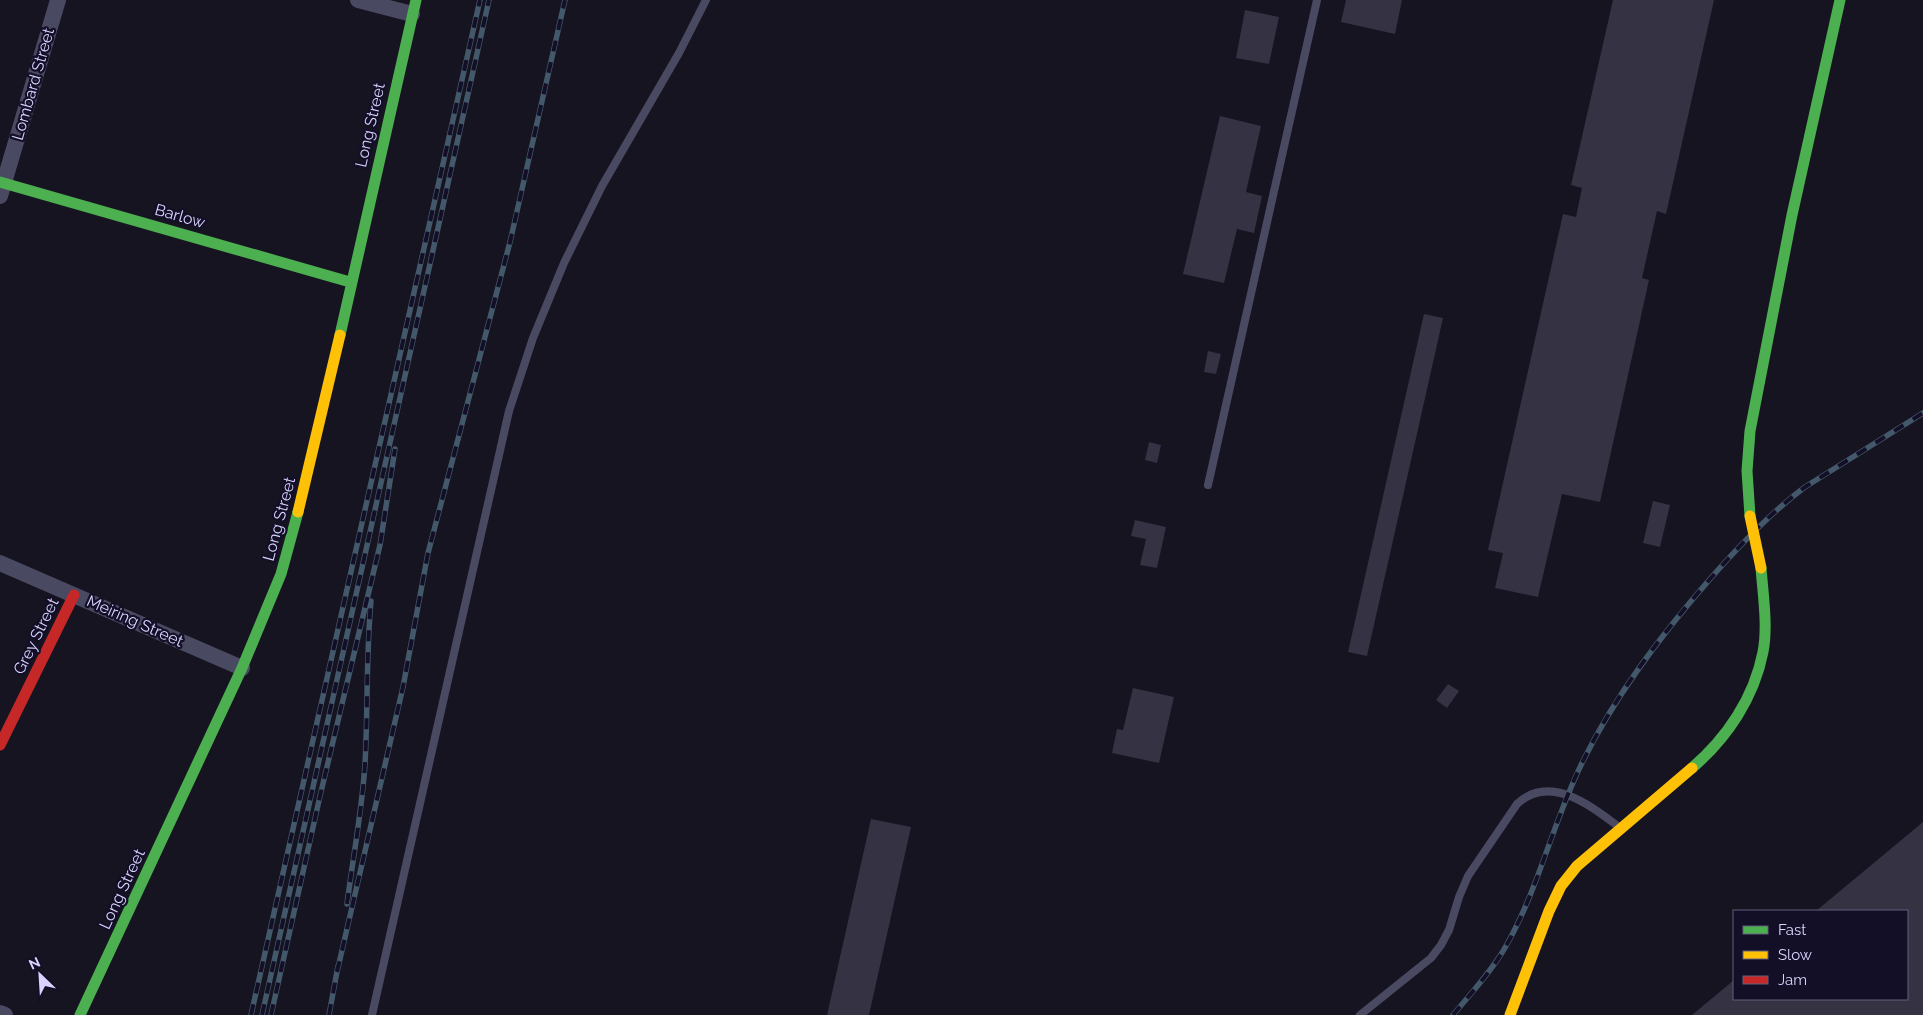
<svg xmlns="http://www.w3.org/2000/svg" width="1923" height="1015" font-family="Raleway,sans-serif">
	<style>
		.building { fill: #343243 }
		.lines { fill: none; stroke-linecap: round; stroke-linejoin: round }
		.lane { stroke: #4a4962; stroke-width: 8 }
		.street { stroke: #4a4962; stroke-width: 16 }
		.fast { stroke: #4caf50; stroke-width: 11 }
		.slow { stroke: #ffc107; stroke-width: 11 }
		.jam { stroke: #c62828; stroke-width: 11 }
		.rail-casing { stroke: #43596b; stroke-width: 5.5 }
		.rail { stroke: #130f26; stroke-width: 4; stroke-dasharray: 11; stroke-linecap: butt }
		.slow-bridge { stroke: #ffc107; stroke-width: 11 }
		.labels { text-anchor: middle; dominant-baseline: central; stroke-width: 4.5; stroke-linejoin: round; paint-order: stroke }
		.street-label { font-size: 16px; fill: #d9d4ff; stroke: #130f26 }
	</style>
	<rect width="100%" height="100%" fill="#161421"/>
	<path class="building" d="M1346,0h56l-7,34 -54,-12z
		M1613,0h101l-48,214 -9,-3 -15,67 7,2 -49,222 -38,-8 -24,103 -43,-9 8,-35 -15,-3 75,-336 13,3 6,-29 -11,-3z
		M1245,10l34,7 -10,47 -33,-6z
		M1220,116l41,10 -15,66 16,4 -8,37 -17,-4 -13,54 -41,-9z
		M1424,314l19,4 -76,338 -19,-4z
		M1208,351l13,3 -5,20 -12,-2z
		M1149,442l12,3 -4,18 -12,-3z
		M1653,501l17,4 -10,42 -17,-4z
		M1135,520l31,7 -9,41 -17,-3 6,-26 -15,-3z
		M1448,684l11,7 -12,17 -11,-8z
		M1133,688l41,9 -15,66 -47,-10 5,-24 6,1z
		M871,819l40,8 -42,188h-42z
		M1923,822v193h-231l42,-35v19h173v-88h-91z"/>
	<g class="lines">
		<path class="lane" d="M1208,485l109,-485
			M372,1015l137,-604 24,-73 31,-75 38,-77 77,-133 27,-53
			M1360,1015l71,-57 10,-13 8,-15 10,-33 9,-21 49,-72c33,-31 74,2 102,23"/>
		<path class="street" d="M358,0l54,14
			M0,196l58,-196
			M0,563l242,105
			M0,1013l5,2"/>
		<path class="fast" d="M0,182l350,100
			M340,335l76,-335
			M1750,516l-3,-45 3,-40 42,-216 48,-215
			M1692,768c35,-30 62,-70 71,-116 5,-25 0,-58 -2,-84
			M80,1015l162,-347 39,-94 17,-62"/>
		<path class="slow" d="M298,512l42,-177
			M1510,1015l39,-104 12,-25 16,-20 115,-98"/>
		<path class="jam" d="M0,745l74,-150"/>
		<defs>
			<path id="rail" d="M347,904c6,-47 15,-93 18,-140 3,-54 1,-109 6,-163
				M337,972l66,-285 25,-134 82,-311 55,-242
				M251,1015l229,-1015
				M262,1015l227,-1015
				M271,1015l49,-219 60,-251 15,-96
				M329,1015l9,-49
				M1453,1015c18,-22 39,-44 53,-69 33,-58 47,-125 77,-185 33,-67 78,-126 127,-182 29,-33 60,-66 95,-92l118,-74"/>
		</defs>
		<use href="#rail" class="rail-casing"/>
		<use href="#rail" class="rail"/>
		<path class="slow-bridge" d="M1750,516l11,52"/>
	</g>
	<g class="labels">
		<g class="street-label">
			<text transform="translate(33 84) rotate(-74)">Lombard Street</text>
			<text transform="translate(370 125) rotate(-77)">Long Street</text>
			<text transform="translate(180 216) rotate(16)">Barlow</text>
			<text transform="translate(279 519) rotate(-75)">Long Street</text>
			<text transform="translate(135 621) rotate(24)">Meiring Street</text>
			<text transform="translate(36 636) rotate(-64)">Grey Street</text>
			<text transform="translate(122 889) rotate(-65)">Long Street</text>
		</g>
	</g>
	<rect x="1733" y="910" width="175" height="90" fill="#130f26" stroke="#625e7d"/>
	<rect x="1743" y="926" width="25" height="8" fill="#4caf50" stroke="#625e7d"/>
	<text x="1778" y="935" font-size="15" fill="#d9d4ff">Fast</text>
	<rect x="1743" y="951" width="25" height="8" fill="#ffc107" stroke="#625e7d"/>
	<text x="1778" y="960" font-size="15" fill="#d9d4ff">Slow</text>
	<rect x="1743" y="976" width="25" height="8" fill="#c62828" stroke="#625e7d"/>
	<text x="1778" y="985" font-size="15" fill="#d9d4ff">Jam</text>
	<g transform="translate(40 975) rotate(335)" stroke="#130f26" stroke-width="4" paint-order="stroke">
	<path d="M0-4L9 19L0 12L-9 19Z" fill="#d9d4ff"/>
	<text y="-8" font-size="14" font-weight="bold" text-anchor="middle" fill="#d9d4ff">N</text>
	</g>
</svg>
